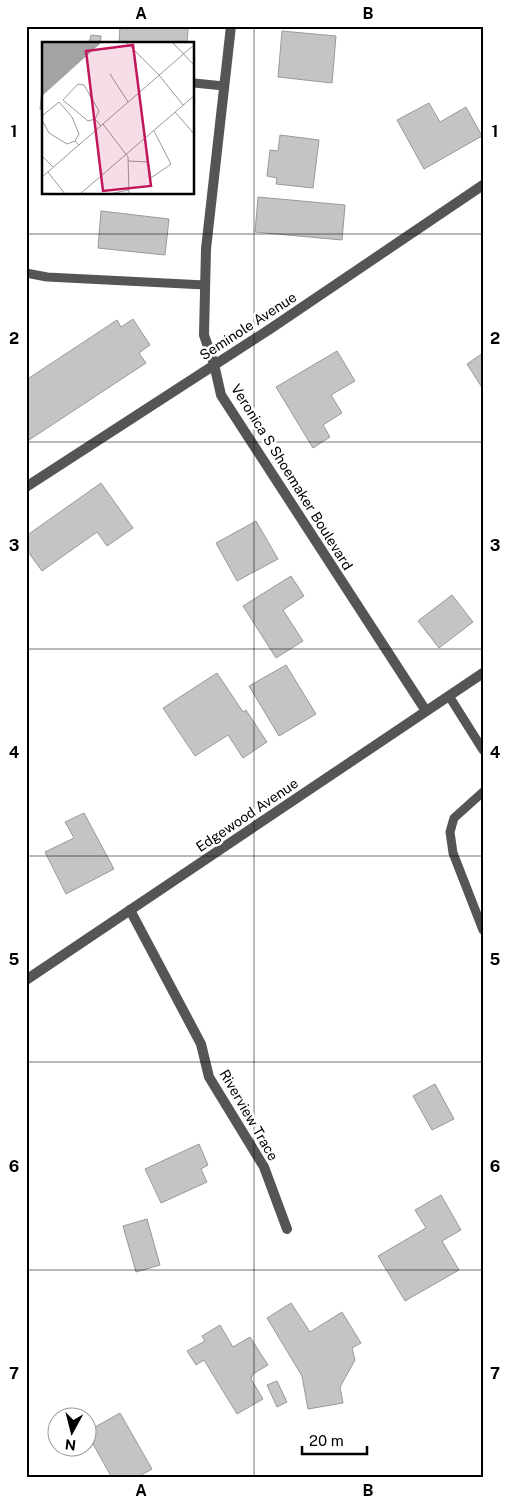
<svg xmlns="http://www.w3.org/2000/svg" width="509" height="1504" font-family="'Public Sans',sans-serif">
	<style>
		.building { fill: #c4c4c4; stroke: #999 }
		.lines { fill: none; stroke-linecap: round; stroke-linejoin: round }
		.service { stroke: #555; stroke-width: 9 }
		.minor { stroke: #555; stroke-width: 10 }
		.tertiary { stroke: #555; stroke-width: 10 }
		.grid { fill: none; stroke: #000; stroke-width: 1; stroke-opacity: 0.55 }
		.labels { text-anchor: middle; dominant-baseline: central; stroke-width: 5; stroke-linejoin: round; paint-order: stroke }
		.street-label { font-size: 14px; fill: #000; stroke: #fff }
		.inset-road { fill: none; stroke: #999; stroke-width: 1 }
		.view { fill: #c2185b; fill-opacity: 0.15; stroke: #c2185b; stroke-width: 2.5 }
		.inset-edge { fill: none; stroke: #000; stroke-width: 2.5 }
		.neatline { fill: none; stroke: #000; stroke-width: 2 }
		.grid-label { font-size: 16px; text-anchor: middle; font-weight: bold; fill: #000 }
	</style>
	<rect width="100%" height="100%" fill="#fff"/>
	<path class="building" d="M120,26h42l26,3 -1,15h-68z
		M282,31l54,5 -4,47 -54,-6z
		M91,35l10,1 -1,8h-11z
		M44,71v39l-4,-1z
		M429,103l11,19 26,-15 16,29 -58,33 -27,-49z
		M280,135l39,5 -6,48 -37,-4 1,-6 -10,-2 3,-26 8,1z
		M258,197l87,8 -3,35 -87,-8z
		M101,211l68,8 -4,36 -67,-7z
		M133,319l17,26 -11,8 7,10 -120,79v-62l91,-60 4,7z
		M337,351l18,30 -24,14 11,18 -19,12 7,12 -17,11 -37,-61z
		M483,353v36l-16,-25z
		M101,483l32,45 -26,18 -10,-14 -55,39 -16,-22v-13z
		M256,521l22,38 -41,22 -21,-38z
		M291,576l13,20 -21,14 20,31 -27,17 -33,-52z
		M452,595l21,27 -34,26 -21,-27z
		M286,665l30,49 -37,22 -30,-50z
		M217,673l26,39 3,-2 21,32 -24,16 -15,-23 -33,21 -32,-48z
		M84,813l30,56 -48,25 -21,-42 29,-14 -9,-16z
		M435,1084l19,35 -22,11 -19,-34z
		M199,1144l9,21 -7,4 6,13 -46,21 -16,-34z
		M441,1195l20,35 -19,11 17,29 -54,31 -27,-45 48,-28 -11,-18z
		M147,1219l13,46 -24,7 -13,-46z
		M291,1303l19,29 32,-20 19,31 -9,5 3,12 -15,27 3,16 -35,6 -6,-33 -35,-58z
		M220,1325l13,22 17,-10 18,28 -15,9 -2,5 12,20 -26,15 -33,-54 -8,5 -9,-14 18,-10 -3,-5z
		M277,1381l10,21 -10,5 -10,-22z
		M120,1413l32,56 -16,9h-24l-24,-43v-4z"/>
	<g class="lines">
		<path class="service" d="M194,83l30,3
			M26,273l21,4 158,8
			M449,696l34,54
			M483,792l-29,26 -4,14 3,21 30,77"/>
		<path class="minor" d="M26,487l244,-158 213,-144
			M130,910l71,134 8,33 55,90 23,62"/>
		<path class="tertiary" d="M231,26l-25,223 -2,86 10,29 7,31 205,316
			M26,980l457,-307"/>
	</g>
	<path class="grid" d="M254,26v1452M26,234h457M26,442h457M26,649h457M26,856h457M26,1062h457M26,1270h457"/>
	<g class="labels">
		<g class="street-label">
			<text transform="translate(248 326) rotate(-33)">Seminole Avenue</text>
			<text transform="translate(292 477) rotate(58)">Veronica S Shoemaker Boulevard</text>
			<text transform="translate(247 815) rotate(-34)">Edgewood Avenue</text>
			<text transform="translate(249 1115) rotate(60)">Riverview Trace</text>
		</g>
	</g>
	<g transform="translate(42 42)">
		<rect width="152" height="152" fill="#fff"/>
		<path d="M0,0h60l-60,54z" fill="#a3a3a3"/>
		<path class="inset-road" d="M84,0l33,33 24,30M130,0l23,24M68,32l18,28M133,70l20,23M0,74l17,-14 13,15 7,17 -4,7M53,77l-7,2 -25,-21 15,-16 6,1 15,26 -4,8 6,7M0,78l7,13 18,11 8,-3 4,4M61,82l25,33 1,37M0,114l11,11M86,119l20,1 3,16 20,-14 -17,-33M6,130l17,22M0,135l153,-133M38,152l115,-99M67,152l20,-4"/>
		<path class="view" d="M91,3l18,141 -48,5 -17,-140z"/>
		<rect width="152" height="152" class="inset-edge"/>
	</g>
	<rect width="509" height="1504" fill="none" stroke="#ffffff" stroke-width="55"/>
	<g transform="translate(72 1432) rotate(187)"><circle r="24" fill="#ffffff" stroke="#999999"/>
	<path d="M0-4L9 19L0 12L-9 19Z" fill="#000000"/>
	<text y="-8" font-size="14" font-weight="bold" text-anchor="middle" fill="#000000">N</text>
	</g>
	<path d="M302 1446v8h65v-8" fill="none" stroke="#000000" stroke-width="2.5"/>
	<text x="309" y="1446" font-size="15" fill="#000000" stroke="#ffffff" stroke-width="4" paint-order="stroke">20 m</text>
	<rect x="28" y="28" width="454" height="1448" class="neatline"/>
	<g class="grid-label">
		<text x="141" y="19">A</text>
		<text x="368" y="19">B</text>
		<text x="14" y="137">1</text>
		<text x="495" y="137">1</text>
		<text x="14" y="344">2</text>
		<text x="495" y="344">2</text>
		<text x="14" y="551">3</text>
		<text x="495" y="551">3</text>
		<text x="14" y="758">4</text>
		<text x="495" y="758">4</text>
		<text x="14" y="965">5</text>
		<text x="495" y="965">5</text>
		<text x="14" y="1172">6</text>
		<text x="495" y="1172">6</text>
		<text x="14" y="1379">7</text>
		<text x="495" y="1379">7</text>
		<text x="141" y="1496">A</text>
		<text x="368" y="1496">B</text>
	</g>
</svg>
